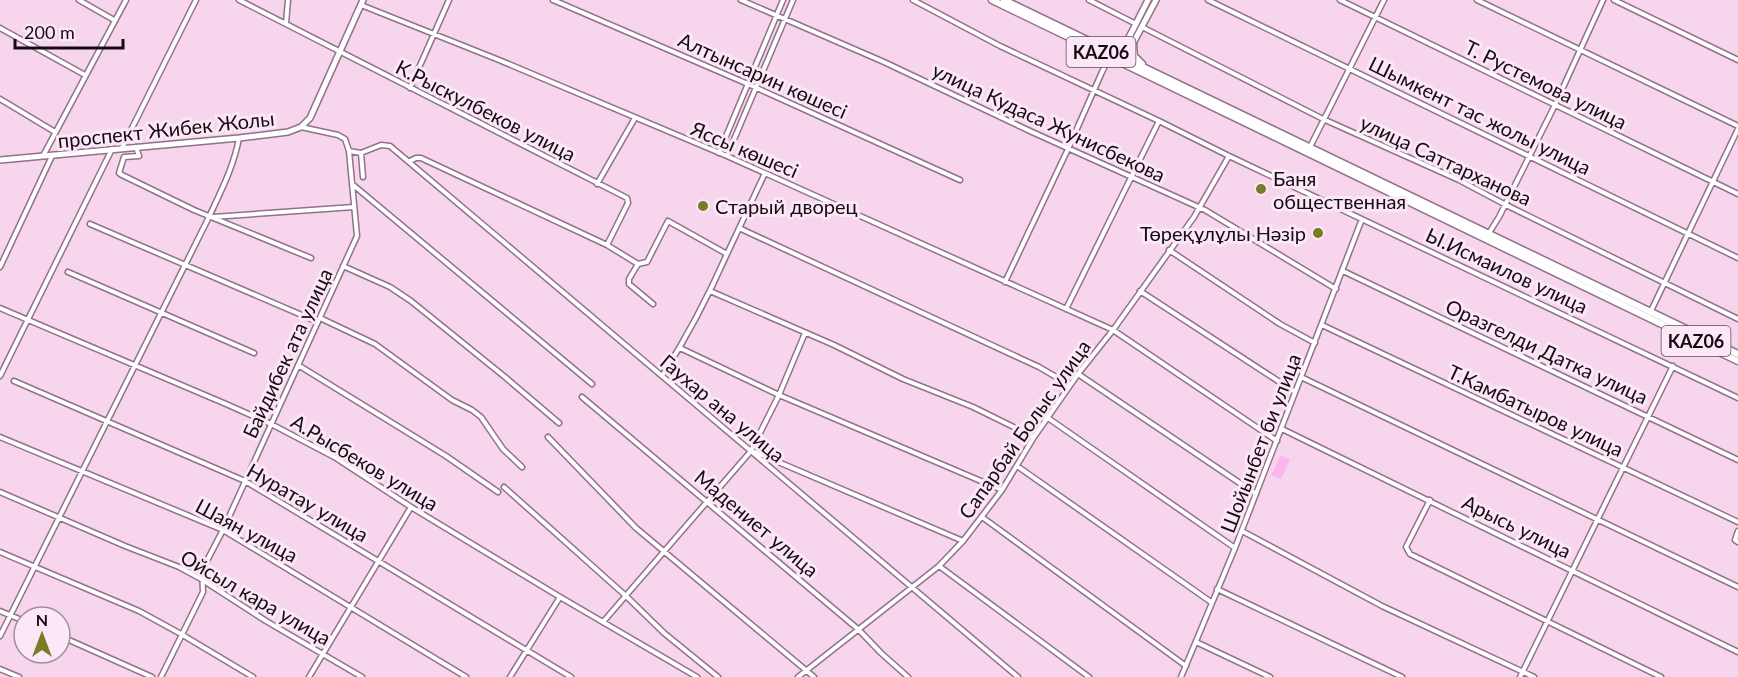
<svg xmlns="http://www.w3.org/2000/svg" width="1738" height="677" font-family="Lato,sans-serif">
	<style>
		.green { fill: #fbb7eb }
		.lines { fill: none; stroke-linecap: round; stroke-linejoin: round }
		.street-casing { stroke: #907289; stroke-width: 7 }
		.secondary-casing { stroke: #907289; stroke-width: 8 }
		.primary-casing { stroke: #907289; stroke-width: 9 }
		.street { stroke: #fff; stroke-width: 4 }
		.secondary { stroke: #fff; stroke-width: 5 }
		.primary { stroke: #fff; stroke-width: 6 }
		.poi-dot { fill: #797c24; stroke: #fbe7f5; stroke-width: 2 }
		.labels { text-anchor: middle; dominant-baseline: central; stroke-width: 6; stroke-linejoin: round; paint-order: stroke }
		.shield { fill: #fbe7f5; stroke: #5b4d57; stroke-width: 1.5 }
		.shield-label { font-size: 18px; font-weight: bold; fill: #160b13 }
		.street-label { font-size: 20px; fill: #160b13; stroke: #fbe7f5 }
		.poi-label { font-size: 20px; fill: #160b13; stroke: #fbe7f5; text-anchor: start }
	</style>
	<rect width="100%" height="100%" fill="#f6d5ed"/>
	<path class="green" d="M1281,455l9,5 -9,19 -10,-4z"/>
	<g class="lines">
		<defs>
			<path id="street" d="M79,0l35,20
				M239,0l388,198 1,5 -21,42
				M553,0l195,84 212,96
				M741,0l143,62 148,70 173,78 131,79
				M913,0l87,46 159,75 70,35 509,242
				M1089,0l47,24
				M1208,0l530,258
				M1340,0l398,194
				M1477,0l261,126
				M1614,0l124,60
				M361,5l138,55 228,96 386,174 164,111
				M286,23l2,-23
				M1142,27l181,92 136,61 47,25 232,114
				M0,28l85,47
				M410,88l39,-88
				M0,99l55,33
				M136,147l3,9 -15,1 -5,16 3,2 72,35 117,48
				M122,148l74,-148
				M1309,149l75,-149
				M349,151l12,2 20,-8 9,1 628,531
				M361,153l2,24
				M719,153l64,-153
				M43,156l83,-156
				M727,156l66,-156
				M410,161l6,-3h5l186,87 31,19 -9,15v5l24,20
				M352,184l240,200
				M597,184l38,-66
				M213,217l141,-10
				M90,224l228,98
				M739,228l300,139 31,18
				M1489,233l10,-16 56,-112 48,-105
				M1169,250l111,74 35,19
				M638,264l9,-2 21,-41 59,33 38,-81
				M343,266l47,21 21,14 94,76 54,46
				M0,267l52,-111
				M1343,271l395,189
				M68,272l186,81
				M1005,282l63,-133 34,-77 4,-8 10,-4
				M710,291l124,54 69,34 70,28 61,30
				M1140,291l155,101
				M0,308l226,96 45,20 65,34 75,49 149,90 137,80
				M1066,309l93,-188
				M1650,313l88,-184
				M320,318l55,26 77,56 20,10 9,7 22,32 19,18
				M1322,325l416,197
				M680,348l99,47 223,95
				M298,365l148,91 52,36
				M1078,374l178,120
				M0,376l112,-227
				M662,376c25,-39 46,-79 65,-122
				M1301,377l437,210
				M14,381l231,100 326,196
				M582,397l277,233 22,23 27,24
				M1048,418l187,130
				M1282,429l456,223
				M0,437l223,93 243,147
				M548,437l88,91 178,149
				M755,452l208,89
				M1017,466l194,136
				M504,487l122,109 38,37 54,44
				M0,492l125,54 54,21 22,12 65,42 96,56
				M1430,500l-24,47 4,7 251,123
				M982,517l204,149
				M1242,531l140,75 152,71
				M1738,531l-3,9 3,2
				M0,552l139,59 42,23 72,43
				M939,566l150,111
				M1217,589l185,88
				M0,611l24,10
				M603,622l148,-171 28,-56 26,-62
				M0,636l209,-419c12,-26 25,-51 30,-79
				M60,636l92,41
				M1196,642l74,35
				M0,669l19,8
				M161,677l42,-85 -1,-22 21,-40 134,-294 -8,-85 -4,-12 -7,-4 -37,-8
				M309,677l102,-170
				M510,677l50,-80
				M798,677l141,-111 24,-25 39,-51 32,-53 44,-63 35,-44 81,-113 35,-61
				M1181,677l54,-129 127,-329
				M1520,677l153,-311"/>
			<path id="secondary" d="M1119,57l29,-57
				M1123,62l33,-62
				M0,160l239,-22 49,-6 13,-5 9,-9 53,-118"/>
			<path id="primary" d="M992,0l746,361
				M1004,0l734,354
				M1133,44l1,12 8,8
				M1105,47h11l11,-5"/>
		</defs>
		<use href="#street" class="street-casing"/>
		<use href="#secondary" class="secondary-casing"/>
		<use href="#primary" class="primary-casing"/>
		<use href="#street" class="street"/>
		<use href="#secondary" class="secondary"/>
		<use href="#primary" class="primary"/>
	</g>
	<g class="poi-dot">
		<circle cx="1261" cy="189" r="6"/>
		<circle cx="703" cy="206" r="6"/>
		<circle cx="1318" cy="233" r="6"/>
	</g>
	<g class="labels">
		<g class="shield">
			<rect x="1066.5" y="37" width="69" height="30" rx="4.5"/>
			<rect x="1661.5" y="326" width="69" height="30" rx="4.5"/>
		</g>
		<g class="shield-label">
			<text x="1101" y="52">KАZ06</text>
			<text x="1696" y="341">KАZ06</text>
		</g>
		<g class="street-label">
			<text transform="translate(763 75) rotate(24)">Алтынсарин көшесі</text>
			<text transform="translate(1546 84) rotate(26)">Т. Рустемова улица</text>
			<text transform="translate(486 110) rotate(27)">К.Рыскулбеков улица</text>
			<text transform="translate(1480 115) rotate(26)">Шымкент тас жолы улица</text>
			<text transform="translate(1049 122) rotate(25)">улица Кудаса Жунисбекова</text>
			<text transform="translate(166 129) rotate(-6)">проспект Жибек Жолы</text>
			<text transform="translate(745 149) rotate(23)">Яссы көшесі</text>
			<text transform="translate(1446 160) rotate(25)">улица Саттарханова</text>
			<text transform="translate(1507 270) rotate(25)">Ы.Исмаилов улица</text>
			<text transform="translate(1547 351) rotate(25)">Оразгелди Датка улица</text>
			<text transform="translate(287 353) rotate(-65)">Байдибек ата улица</text>
			<text transform="translate(723 408) rotate(40)">Гаухар ана улица</text>
			<text transform="translate(1536 410) rotate(25)">Т.Камбатыров улица</text>
			<text transform="translate(1024 429) rotate(-55)">Сапарбай Болыс улица</text>
			<text transform="translate(1260 443) rotate(-69)">Шойынбет би улица</text>
			<text transform="translate(365 462) rotate(31)">А.Рысбеков улица</text>
			<text transform="translate(308 502) rotate(30)">Нуратау улица</text>
			<text transform="translate(757 523) rotate(40)">Мадениет улица</text>
			<text transform="translate(1517 526) rotate(26)">Арысь улица</text>
			<text transform="translate(247 530) rotate(28)">Шаян улица</text>
			<text transform="translate(256 597) rotate(30)">Ойсыл кара улица</text>
		</g>
		<g class="poi-label">
			<text x="1273" y="178">Баня<tspan x="1273" dy="23">общественная</tspan></text>
			<text x="715" y="206">Старый дворец</text>
			<text x="1306" y="233" text-anchor="end">Төреқұлұлы Нәзір</text>
		</g>
	</g>
	<g transform="translate(42 635)"><circle r="28" fill="#fbe7f5" stroke="#9f8f9b" stroke-width="1.5"/>
	<path d="M0-4.5L10 22L0 15L-10 22Z" fill="#797c24"/>
	<text y="-9" font-size="16" font-weight="bold" text-anchor="middle" fill="#160b13">N</text>
	</g>
	<path d="M15 39v9h108v-9" fill="none" stroke="#160b13" stroke-width="3"/>
	<text x="24" y="39" font-size="18" fill="#160b13" stroke="#fbe7f5" stroke-width="4.5" paint-order="stroke">200 m</text>
</svg>
